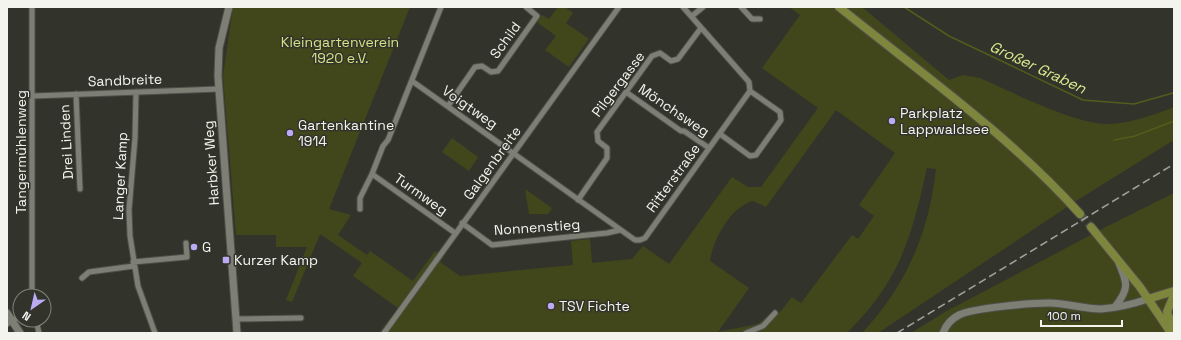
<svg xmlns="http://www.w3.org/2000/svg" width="1181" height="340" font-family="'Space Grotesk',sans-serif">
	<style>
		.green { fill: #42471b; fill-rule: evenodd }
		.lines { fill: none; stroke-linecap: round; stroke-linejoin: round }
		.stream { stroke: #545b1c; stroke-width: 1.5 }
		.primary-tunnel { stroke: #4f5148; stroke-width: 8; stroke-dasharray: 8 4; stroke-linecap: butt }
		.minor-casing { stroke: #4e4f48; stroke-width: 7 }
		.secondary-casing { stroke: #4e4f48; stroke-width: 9 }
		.primary-casing { stroke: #4e4f48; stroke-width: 10 }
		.minor { stroke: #7d7f75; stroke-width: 5 }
		.secondary { stroke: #7d7f75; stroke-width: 7 }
		.primary { stroke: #7e853d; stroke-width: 8 }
		.rail { stroke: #9fa199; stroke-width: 1.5; stroke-dasharray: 8 4; stroke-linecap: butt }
		.poi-dot { fill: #bcaaf5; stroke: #32342b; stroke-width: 1.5 }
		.labels { text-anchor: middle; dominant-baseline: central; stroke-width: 3; stroke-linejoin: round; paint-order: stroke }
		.street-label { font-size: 14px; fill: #f3f4ee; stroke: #32342b }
		.park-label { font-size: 14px; fill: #d5e186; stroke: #32342b }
		.poi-label { font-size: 14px; fill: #f3f4ee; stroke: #32342b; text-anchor: start }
		.water-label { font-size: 15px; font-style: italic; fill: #dce98e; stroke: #32342b }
	</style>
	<rect width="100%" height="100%" fill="#32342b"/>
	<path class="green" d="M233,7h177l-81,202 22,6 -13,20 29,20 3,-4 43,30 22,-30 9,6 -4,5 20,14 113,-11 -2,-24 19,-2 2,24 40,-4 11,-13 26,18 63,-87 16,10h13l57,-79 -56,-40 38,-53 -11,-8h73l87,73 14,-5 17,3c32,14 98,48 132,46 22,-2 42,-9 62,-17v33l-98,61 -198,132h-16c44,-47 67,-100 74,-164l-9,-1c-16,71 -27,112 -80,165h-468l19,-25 -45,-32 9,-13 -42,-29 -28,68 -6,-2 21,-53h-31v-12h-40l-13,-159zM836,110l59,43 -36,52 15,11 -16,23 -6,-4 -51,68 -9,-6 -15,19 -6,-3 -13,11 -40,8 31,-44 -39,-27c3,-21 20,-54 43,-60l13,6z
		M558,7h7l8,6 -7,10 23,16 -20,28 -24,-17 11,-14 -19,-14 5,-7 7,4z
		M452,138l26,19 -9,14 -27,-19z
		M525,189l27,19 -4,6h-19z
		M1174,193v140h-263l34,-21 159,-84z"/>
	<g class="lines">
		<path class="stream" d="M904,7l45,29 134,64 51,4 39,-11
			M1114,140l21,-4 39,-15"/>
		<path class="primary-tunnel" d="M1080,214l11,13"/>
		<defs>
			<path id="minor" d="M32,7v289
				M741,7l11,12h8
				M692,16l11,-9
				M412,81l223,159h5l5,-2 105,-147 -1,-9 -66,-75
				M136,92l-1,46 -6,72 1,26 8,50 17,47
				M626,92l55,39h3l25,17
				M76,94l4,95
				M33,96l186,-7
				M448,106l27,-39 7,-1 9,6 7,-1 39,-55 -11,-9
				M720,134l30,22 6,-1 25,-35 -1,-8 -30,-21
				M372,174l83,59
				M578,200l29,-42v-10l-9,-7 -1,-9 55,-76 8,-3 11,8 7,-2 23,-31
				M360,209v-11l12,-24 11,-28 5,-6 53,-133
				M462,223l30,22 115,-12 13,-3
				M133,262l54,-5 -1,-14
				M82,278l7,-6 45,-6
				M236,319l65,-1
				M36,320l3,13
				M7,324l13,-8
				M384,333l235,-326
				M746,333l17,-7 12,-13"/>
			<path id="secondary" d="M229,7l-10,41 -1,28 19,257
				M1115,307c14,-18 13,-23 4,-44
				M7,313l13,20
				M943,333c3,-8 8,-14 16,-18 14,-7 72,-12 90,-12 18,0 34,6 52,6 16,-1 32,-5 47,-10"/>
			<path id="primary" d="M839,7c82,66 170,128 241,207
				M1091,227l49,60 31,46
				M1174,295l-7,17 7,19
				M1148,299l26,-8"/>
		</defs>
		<use href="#minor" class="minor-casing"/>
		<use href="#secondary" class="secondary-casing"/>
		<use href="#primary" class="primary-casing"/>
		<use href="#minor" class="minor"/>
		<use href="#secondary" class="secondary"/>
		<use href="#primary" class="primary"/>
		<path class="rail" d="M897,333l277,-169"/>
	</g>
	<g class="poi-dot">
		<circle cx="892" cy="121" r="4"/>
		<circle cx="290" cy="133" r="4"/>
		<circle cx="194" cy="247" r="4"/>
		<rect x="222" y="256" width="8" height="8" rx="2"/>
		<circle cx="551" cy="306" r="4"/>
	</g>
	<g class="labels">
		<g class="street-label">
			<text transform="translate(505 40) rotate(-54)">Schild</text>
			<text transform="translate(125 80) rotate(-2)">Sandbreite</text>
			<text transform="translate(618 84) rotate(-53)">Pilgergasse</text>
			<text transform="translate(470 107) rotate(35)">Voigtweg</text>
			<text transform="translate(674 110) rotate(34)">Mönchsweg</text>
			<text transform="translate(66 142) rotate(-93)">Drei Linden</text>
			<text transform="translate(21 152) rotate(-90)">Tangermühlenweg</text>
			<text transform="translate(211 163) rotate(-94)">Harbker Weg</text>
			<text transform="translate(492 163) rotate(-54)">Galgenbreite</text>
			<text transform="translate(120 176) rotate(-87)">Langer Kamp</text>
			<text transform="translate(673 178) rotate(-54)">Ritterstraße</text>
			<text transform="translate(421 194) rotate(35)">Turmweg</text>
			<text transform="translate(537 227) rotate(-4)">Nonnenstieg</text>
		</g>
		<g class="park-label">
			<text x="340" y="42">Kleingartenverein<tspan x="340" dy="16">1920 e.V.</tspan></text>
		</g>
		<g class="poi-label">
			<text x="900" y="113">Parkplatz<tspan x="900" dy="16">Lappwaldsee</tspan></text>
			<text x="298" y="125">Gartenkantine<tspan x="298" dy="16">1914</tspan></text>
			<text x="202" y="247">G</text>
			<text x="234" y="260">Kurzer Kamp</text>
			<text x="559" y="306">TSV Fichte</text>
		</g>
		<g class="water-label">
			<text transform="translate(1038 67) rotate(25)">Großer Graben</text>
		</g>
	</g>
	<rect width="1181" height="340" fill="none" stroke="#f3f4ee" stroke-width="16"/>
	<g transform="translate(32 308) rotate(214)"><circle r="19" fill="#32342b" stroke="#7f8179"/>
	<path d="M0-3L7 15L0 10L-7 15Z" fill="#bcaaf5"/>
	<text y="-6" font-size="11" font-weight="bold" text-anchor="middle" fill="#f3f4ee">N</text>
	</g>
	<path d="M1041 320v6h81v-6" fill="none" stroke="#f3f4ee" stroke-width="2"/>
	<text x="1047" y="320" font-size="12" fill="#f3f4ee" stroke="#32342b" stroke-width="3" paint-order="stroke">100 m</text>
</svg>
